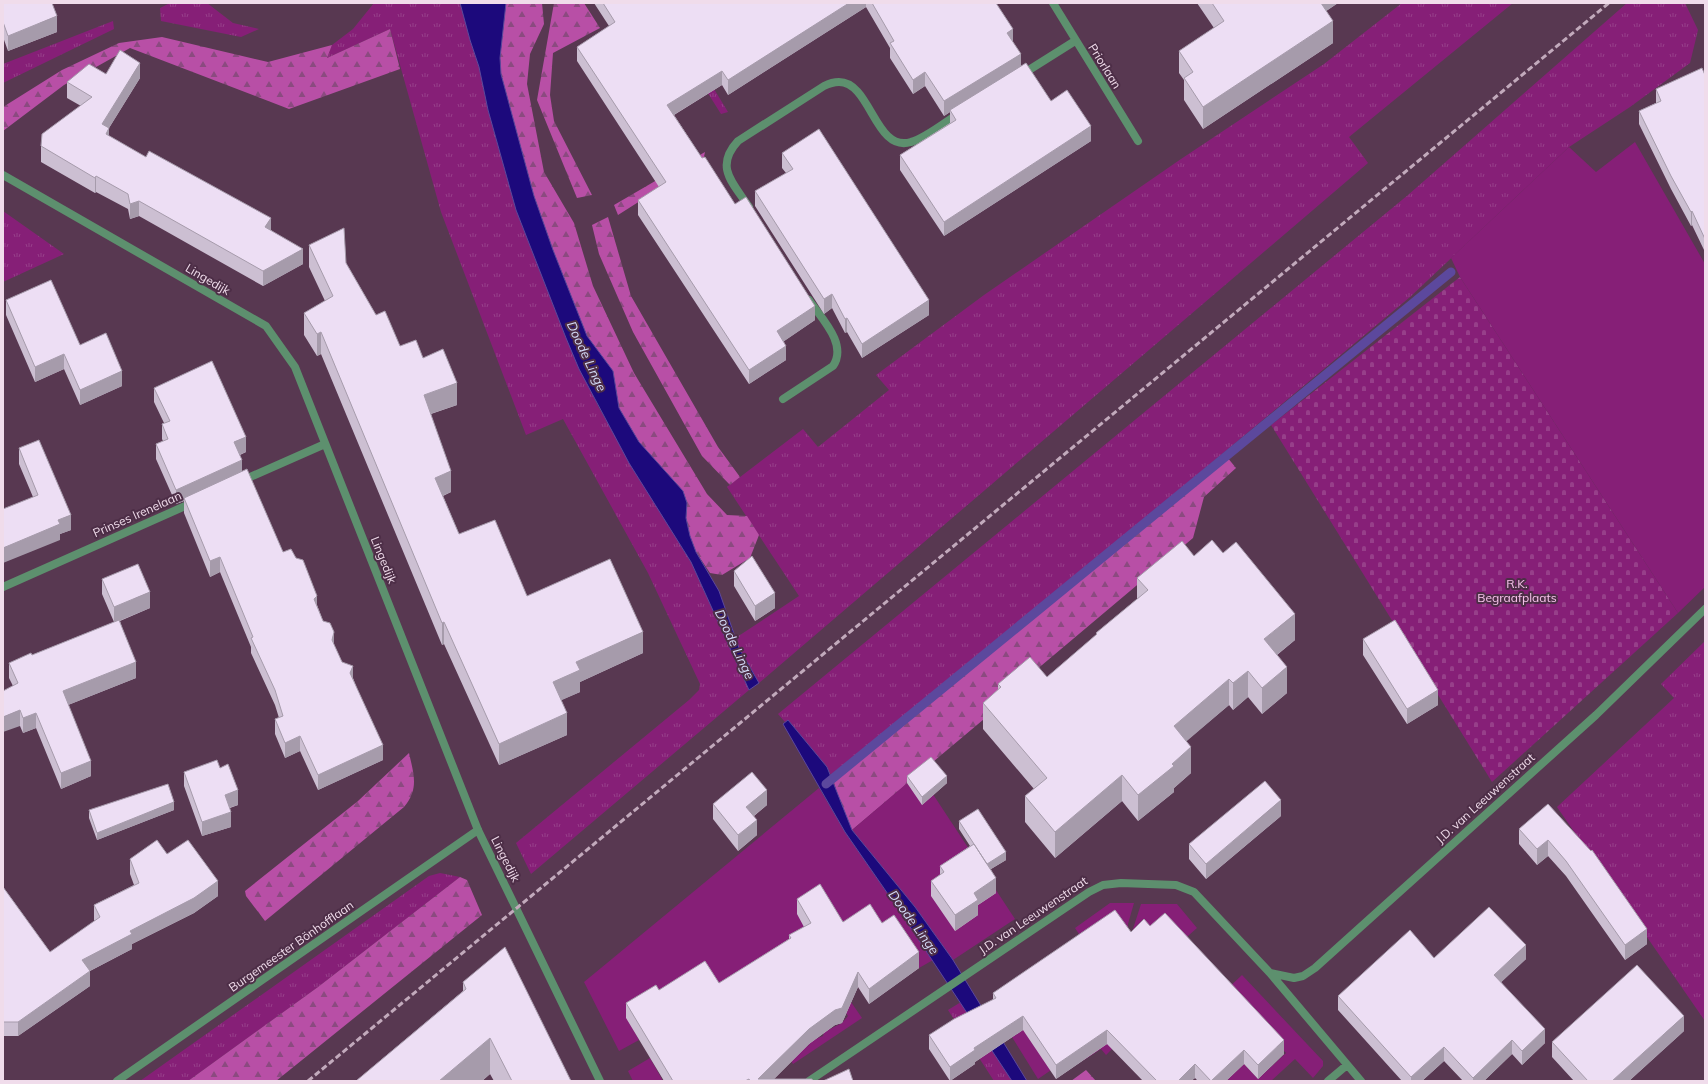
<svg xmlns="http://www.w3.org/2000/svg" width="1708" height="1084" font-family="Mulish,sans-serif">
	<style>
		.grass { fill: url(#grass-tufts) }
		.forest { fill: url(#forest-firs) }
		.cemetery { fill: url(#cemetery-stones) }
		.garden { fill: #861f77 }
		.water { fill: #1c097c; stroke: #5c489d }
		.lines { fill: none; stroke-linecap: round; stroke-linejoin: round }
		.stream { stroke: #5c489d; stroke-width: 9 }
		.minor { stroke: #5d906e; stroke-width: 8 }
		.tertiary { stroke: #5d906e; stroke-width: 8 }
		.rail { stroke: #c2aabc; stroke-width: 3; stroke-dasharray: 6 3; stroke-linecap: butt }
		.wall { fill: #ccbfd2 }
		.shaded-wall { fill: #a69bab }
		.building { fill: #eddef4; stroke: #a69bab }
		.labels { text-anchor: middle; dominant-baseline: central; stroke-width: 4; stroke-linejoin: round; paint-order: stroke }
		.street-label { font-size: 12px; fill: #f0dceb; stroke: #4d2e47 }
		.park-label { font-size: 12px; fill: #fac5ee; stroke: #4d2e47 }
		.water-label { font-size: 13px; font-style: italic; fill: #d5ddf9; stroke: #4d2e47 }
	</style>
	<defs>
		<pattern id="grass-tufts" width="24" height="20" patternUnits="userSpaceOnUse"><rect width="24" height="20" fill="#861f77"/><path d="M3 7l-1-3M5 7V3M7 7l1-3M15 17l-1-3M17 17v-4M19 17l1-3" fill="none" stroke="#973f8a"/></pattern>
		<pattern id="forest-firs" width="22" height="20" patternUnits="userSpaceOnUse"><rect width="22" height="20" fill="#b84fa6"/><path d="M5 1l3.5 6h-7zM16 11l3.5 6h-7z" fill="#8b4a80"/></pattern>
		<pattern id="cemetery-stones" width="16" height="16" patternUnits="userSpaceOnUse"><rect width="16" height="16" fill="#861f77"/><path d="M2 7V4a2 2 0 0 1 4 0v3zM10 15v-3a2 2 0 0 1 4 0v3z" fill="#973f8a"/></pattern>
	</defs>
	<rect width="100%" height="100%" fill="#583851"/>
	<path class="grass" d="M170,3h37l26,20 26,6 -18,8 -80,-16 -1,-13z
		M374,3h86l10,37 9,27 9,43 28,100 50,128 33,70 92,154 58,128 -218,184 -15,-31 173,-143 10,-10 1,-6 -52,-111 -85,-154 -37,16 -85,-223 -51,-183 -63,29 5,-13 21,-16z
		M1402,3h111l-164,134 19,26 -609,520 -20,-35 -2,-11 62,-41 -72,-109 76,-58 15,18 71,-57 -13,-15 108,-80 197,-136 143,-95z
		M1627,3h58l13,27 -8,33 -60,44 -61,40 -159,150 -577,482 -6,-12 -39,-47 -3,2 -7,-8 630,-519z
		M672,20l56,92 -7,2 -56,-89z
		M113,21l1,8 -111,54v-19z
		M3,211l61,43 -61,28z
		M1705,641v380l-148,-214 117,-109 -13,-14z
		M440,873l20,4 -142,110 -130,94h-48l289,-205z
		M961,1002l51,79h-18l-46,-71z"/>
	<path class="forest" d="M506,3h36l2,21 -14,30 -3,30 17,88 30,51 19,63 41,87 73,121 20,21 20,1 12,19 -9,23 -28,17 -12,-2 -14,-21 -6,-16 -4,-18 1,-15 -4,-12 -44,-49 -20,-34 -6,-37 -26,-35 -34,-86 -19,-54 -33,-122 -1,-16z
		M554,3h30l16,25 -47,25 -3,42 4,26 38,74 -15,3 -40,-98z
		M390,29l10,40 -111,40 -159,-61 -66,37 -61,46v-24l59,-37 57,-27 43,-6 106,25 64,-17 -5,13z
		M705,152l-2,9 -85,54 -4,-10z
		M608,217l23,79 87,151 22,30 -10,8 -28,-29 -69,-124 -34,-78 -7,-29z
		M1227,457l9,11 -32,29 -11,41 -164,138 -1,6 -176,148 -13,-30 -6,-21z
		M409,753c5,22 10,36 -5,54l-139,114 -19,-25 -1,-5 113,-90z
		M460,877l7,3 15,35 -206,166h-88l130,-94z
		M1086,1070l10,11h-25z"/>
	<path class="cemetery" d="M1460,277l218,336 -186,169 -221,-357z"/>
	<path class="garden" d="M1635,142l70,122v323l-27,26 -218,-336 -9,-19 118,-111 27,25z
		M919,773l96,146 -62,41 -38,-53 -63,-77z
		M819,788l26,44 88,128 -14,8 -24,-37 -13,8 -12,-19 -70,47 12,18 -8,5 4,7 -7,5 6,10 -8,6 16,21 8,-3 1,-4 18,-9 6,-7 -17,-24 9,-6 22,32 -69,46 -4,-6 20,-13 -25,-37 -15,10 -5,-8 -5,3 5,9 -18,13 -7,-9 -4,3 6,9 -16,10 -17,-25 -28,17 -5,-9 13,-8 -6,-9 15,-9 8,14 20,-13 -20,-29 -46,29 -3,-6 -29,18 12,22 -20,11 -35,-69z
		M1110,903h24l-6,21 2,67 -45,-48 -10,-15z
		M1141,904h36l20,24 -17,15 -48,-11z
		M1242,975l81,86v5l-10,12 -18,-19 -24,22h-45l18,-17 14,15 28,-26 -61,-62z
		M1023,1030l82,2 7,17 -6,6 -5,-6 -17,11 -24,4 -22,15 -26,-42z
		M650,1058l13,23h-30l-5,-10z"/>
	<path class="water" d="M460,3h46l-6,55 1,16 33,122 19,54 34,86 26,35 6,37 20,34 44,49 4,12 -1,15 4,18 6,16 23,39 20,57 20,35 -10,7 -58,-128 -62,-99 -50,-94 -13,-31 -50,-128 -28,-100 -9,-43 -9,-27z
		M788,720l39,47 25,63 63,77 38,53 74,121h-15l-113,-171 -54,-78 -62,-108z"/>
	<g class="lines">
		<path class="stream" d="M826,784l625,-512"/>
		<path class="minor" d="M1053,3l85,138
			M1021,75l54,-34
			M3,175l263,151 29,41 183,463
			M749,207c-16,-24 -35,-40 -11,-66l86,-55c4,-2 10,-4 15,-4 32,0 36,71 72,60 13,-3 36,-21 47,-28
			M783,399l50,-33c15,-22 -12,-48 -24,-66
			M241,481l84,-37
			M3,587l189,-84
			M1270,973l91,108
			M809,1081l280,-189 14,-7 18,-2 55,2 18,7 76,81 24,5 9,-2 12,-8 281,-253 109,-106
			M1328,1081l19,-16"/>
		<path class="tertiary" d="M117,1081l361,-251 122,251"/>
		<path class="rail" d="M308,1081l1301,-1078"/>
	</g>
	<path class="wall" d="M3,3l54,29 -49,19 -5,-14z
		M594,3h402l17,39 8,25 30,34 40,40 -147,95 -44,-66v-15l50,-32v-11l-6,4 -19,-30 -12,8 -23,-36v-10l-24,-41 -138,88 -6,-10 -48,30 28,43 113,162 -31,21 2,19 -37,24 -111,-169v-15l21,-13 -82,-126v-14l32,-21z
		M1197,3h141l-12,8 7,32 -130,86 -19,-29v-20l-5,-7v-22l35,-23z
		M106,74l34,4 -31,50v8l162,94 32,34 -40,22 -124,-70 -9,3 -2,-10 -32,-17 -1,1 -54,-31v-16l40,-40 -14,-8v-16z
		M1705,75v177l-13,-27 -1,1 -20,-37 -32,-65v-13l17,-8v-14z
		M782,153l147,162 -67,43 -15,-26 -2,1 -13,-25 -8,6 -69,-108v-15l31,-18 -4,-5z
		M309,245l37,18 30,52 24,31 23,12 34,47 -26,9 20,78 -8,4 16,38 68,62 116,57 -63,29v10l-19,8 6,35 -68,30 -55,-121 -2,1 -121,-291 -4,2 -13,-21v-22l21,-12 -16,-34z
		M6,300l74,45 42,41 -42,19 -16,-36 -29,13 -29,-67z
		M154,388l92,64 -6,3 2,17 41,80 34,53 6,16 19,41 11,16 30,82 -65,30 -18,-39 -15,7 -10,-24v-15l4,-1 -4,-13 -24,-52v-6l-31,-75 -10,5 -26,-64v-12l-8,3 -20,-45v-15l7,-3 -1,-2v-15l2,-1 -10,-21z
		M19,448l52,82 -11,4v6l-27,-43 -14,-33z
		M1194,556l101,84 -18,15 10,38 -25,21 -14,-17 -15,13 -4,-5 -43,36 5,32 -17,15v4l-36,29 -16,-20 -67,57 -30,-36v-26l9,-7 -51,-60v-26l15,-13v-6l49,-7 49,-42v-2l41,-34v-21z
		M734,571l41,37 -20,13 -21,-35z
		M102,579l48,29 -30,13 16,57 -68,27 23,71 -30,13 -25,-61 -13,5 -3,-7 -7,-40 -4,-8v-15l23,-8 82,-33 -12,-28z
		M1363,639l75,66 -31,19 -44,-69z
		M220,768l18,37 -8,3 1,19 -29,9 -18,-50v-14z
		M907,776l40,7 -25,22 -15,-22z
		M713,804l54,1 -13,11 3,19 -19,16 -25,-32z
		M1548,804l99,140 -22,16 -59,-84 -18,-20 -11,9 -18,-21v-15z
		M89,810h85l-77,30 -8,-22z
		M1281,816l-75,63 -17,-20v-15z
		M959,821l47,39 -15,9 5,24 -18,12v10l-23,16 -24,-35v-15l9,-6v-9l30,-20 -11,-17z
		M167,854l51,42 -24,17 -62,31v5l-42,22v15l-72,50h-15v-149l47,65 45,-31 -1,-1v-15l40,-20 -4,-11v-15z
		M797,899l46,23 39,1 37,45 -50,36 -11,-17 -16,36 -7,2 -26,19 -35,35 39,2h-149l-38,-63v-15l33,-13 60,-7 70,-44v-4l15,-8 -7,-13z
		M1150,926l134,128 -26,25 -14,-15 -18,17h-28l-3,-3 -4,3h-48l-36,-37 -51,35 -33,-49 -48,32v2l-25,17 -21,-32v-14l64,-35v-7l138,-61z
		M1434,958l92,1 -25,23 44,61 -23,22 -10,-11 -28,27h-21l-19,-20 -22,20h-20l-64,-71v-14z
		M463,982l108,99h-77l-4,-7 -8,7h-126l107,-90z
		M1684,1031l-55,50h-55l-22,-24v-15z"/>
	<path class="shaded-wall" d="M849,3h17v4l-138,88v-15z
		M1316,3h22l-22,15z
		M57,16v16l-49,19v-15z
		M1333,21v22l-130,86v-22z
		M1013,29v14l-6,-10z
		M1021,54v14l-71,42v2l-6,4v-15z
		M140,63v15l-31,50v15l-7,-19z
		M722,71v14l-55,34v-14z
		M925,72v14l-12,8v-14z
		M1091,126v15l-147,95v-14z
		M96,176v16l-1,1v-15z
		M139,201v15l-9,3v-15z
		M1692,211v14l-1,1v-14z
		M271,218v15l-6,-6z
		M303,249v15l-40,22v-15z
		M832,294v14l-8,6v-15z
		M929,300v15l-67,43v-14z
		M815,306v14l-38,26v-15z
		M847,318v14l-2,1v-14z
		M321,332v22l-4,2v-22z
		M786,346v14l-37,24v-14z
		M64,354v15l-29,13v-15z
		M122,371v15l-42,19v-15z
		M457,383v22l-33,11v-21z
		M246,437v15l-12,5v-15z
		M242,460v15l-58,23v3l-8,3v-14z
		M451,471v21l-16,7v-21z
		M71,515v15l-11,4v6l-57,23v-15l55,-28z
		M220,557v15l-10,5v-16z
		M150,592v16l-36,15v-16z
		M775,593v15l-20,13v-15z
		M317,596v15l-3,-12z
		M1295,614v26l-31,25v-26z
		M444,622v22l-2,1v-22z
		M334,632v16l-2,-8z
		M643,632v21l-63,29v10l-27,12v-22l23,-20z
		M136,662v16l-73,29v-16z
		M353,666v15l-3,-8z
		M1287,667v26l-25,21v-26z
		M1248,671v26l-15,13v-27z
		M1229,679v26l-55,47v-26z
		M1438,690v15l-31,19v-15z
		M20,710v16l-17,6v-15z
		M36,713v15l-13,5v-15z
		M567,713v22l-68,30v-21z
		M300,736v15l-15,7v-15z
		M383,745v15l-65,30v-15z
		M1191,747v26l-17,15v4l-36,29v-26l34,-31z
		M91,761v15l-30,13v-16z
		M1122,775v26l-67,57v-26z
		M947,776v7l-25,22v-8z
		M238,790v15l-13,4v-14z
		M767,790v15l-21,17v-15z
		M1281,800v16l-75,63v-15z
		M174,802v8l-77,30v-7z
		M231,812v15l-29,9v-14z
		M757,820v15l-19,16v-16z
		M1548,840v16l-11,9v-16z
		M1006,852v8l-20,12v-8z
		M996,878v15l-18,12v10l-23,16v-16l19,-22z
		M218,881v15l-24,17 -62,31v5l-50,26v-15l48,-29z
		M1647,929v15l-22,16v-15z
		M1526,945v14l-32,30v-14z
		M919,952v16l-50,36v-15z
		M90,971v15l-72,50v-14z
		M858,972v15l-16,36 -7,2 -26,19 -37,37 -14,-2z
		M1023,1016v14l-48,32v2l-25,17v-14l24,-19z
		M1684,1016v15l-55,50h-17z
		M1545,1029v14l-23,22v-14z
		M1107,1030v14l-51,35v-14z
		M490,1038v36l-8,7h-43z
		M1284,1040v14l-26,25v-14z
		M1512,1040v14l-28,27h-11v-3z
		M1444,1047v14l-22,20h-11v-4z
		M1244,1050v14l-18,17h-15z
		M1195,1064v14l-4,3h-13z"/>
	<path class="building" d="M3,3h49l5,13 -49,20 -5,-14z
		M603,3h246l-121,77 -6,-9 -55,34 35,53 3,-1 30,47 11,-7 69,109 -38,25 9,15 -37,24 -111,-170 28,-18 -89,-135 38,-25z
		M872,3h124l17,26 -6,4 14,21 -77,47 -19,-29 -12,8 -23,-37 4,-2z
		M1212,3h109l12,18 -130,86 -19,-29 9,-6 -14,-21 45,-30z
		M120,50l20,13 -38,61 7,4 -3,6 40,23 3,-6 122,67 -6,9 38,22 -40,22 -124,-70 -9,3 -2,-10 -32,-18 -1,2 -54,-32 1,-12 50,-37 -25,-15 22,-18 17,10z
		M1026,63l25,38 16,-11 24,36 -147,96 -44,-67 56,-35 -6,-10z
		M1702,68l3,7v164l-13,-28 -1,1 -20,-36 -32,-65 22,-10 -5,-12z
		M819,129l110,171 -67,44 -15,-26 -2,1 -13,-25 -8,5 -69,-108 38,-22 -11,-16z
		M344,228l2,35 30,52 9,-4 15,35 16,-6 7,18 20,-9 14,34 -33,12 27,76 -16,7 24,56 36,-14 32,76 83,-37 33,73 -67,30 4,8 -27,12 14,31 -68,31 -55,-122 -2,1 -121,-291 -4,2 -13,-21 29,-17 -24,-51z
		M51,280l29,65 26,-12 16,38 -42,19 -16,-36 -29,13 -29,-67z
		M212,361l34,76 -12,5 8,18 -66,30 -20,-46 12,-5 -6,-15 8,-3 -16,-33z
		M39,440l32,75 -13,5 2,4 -57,24v-39l35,-14 -19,-47z
		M247,469l36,83 8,-3 5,9 7,2 14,36 -3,3 9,22 7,2 4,9 -2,8 10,22 11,4 -3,7 33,72 -65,30 -18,-39 -15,7 -10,-24 8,-3 -8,-26 -24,-52 2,-1 -33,-80 -10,4 -26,-63z
		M1212,540l11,13 13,-11 59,72 -31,25 23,28 -25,21 -14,-17 -15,12 -4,-4 -55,47 17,21 -19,17 2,2 -36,29 -16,-20 -67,57 -30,-36 22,-18 -64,-75 18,-16 -3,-3 32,-27 17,20 50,-43 -1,-1 52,-43 -11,-12 45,-37 12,15z
		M752,556l23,37 -20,13 -21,-35z
		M138,564l12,28 -36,15 -12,-28z
		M119,620l17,42 -73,29 28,70 -30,12 -25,-60 -13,5 -3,-8 -17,7v-26l15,-8 -9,-20 22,-10 1,2z
		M1395,620l43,70 -31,19 -44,-70z
		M931,757l16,19 -25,21 -15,-21z
		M217,760l3,8 8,-4 10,26 -13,5 6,17 -29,10 -18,-50z
		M752,772l15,18 -21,17 11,13 -19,15 -25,-31z
		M1265,781l16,19 -75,64 -17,-20z
		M168,784l6,18 -77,31 -8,-23z
		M1548,804l43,47 1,-1 55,79 -22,16 -59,-84 -18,-21 -11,9 -18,-20z
		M978,809l28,43 -19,12 -28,-43z
		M157,840l10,14 21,-14 30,41 -24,17 -64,33 2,3 -50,26 8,11 -72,51h-15v-135l47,65 50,-35 -6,-12 45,-22 -9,-24z
		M974,844l22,34 -22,15 4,7 -23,15 -24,-34 13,-9 -4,-6z
		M820,884l23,38 27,-18 12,19 12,-8 25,37 -50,37 -11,-17 -16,36 -7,2 -26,19 -51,50h54l1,2h-63l-1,-2 -4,2h-72l-47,-78 30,-18 3,5 46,-29 14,22 72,-45 -2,-3 22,-12 -14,-24z
		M1489,907l37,38 -32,30 51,54 -23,22 -10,-11 -39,38 -29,-31 -33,30 -73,-81 72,-66 24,28z
		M1115,910l16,22 13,-13 6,7 15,-13 119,127 -26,25 -14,-15 -33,31 -16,-17 -17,17h-21l-50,-51 -51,35 -33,-49 -49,32 1,2 -25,17 -21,-32 25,-16 42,-21 -3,-5z
		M505,947l66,134h-59l-22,-43 -51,43h-83l110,-92 -3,-7z
		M1637,965l47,51 -72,65h-24l-36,-39z
		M849,1069l4,12h-30z"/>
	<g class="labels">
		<g class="street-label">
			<text transform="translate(1105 66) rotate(58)">Priorlaan</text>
			<text transform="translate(208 279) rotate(30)">Lingedijk</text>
			<text transform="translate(137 514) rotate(-24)">Prinses Irenelaan</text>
			<text transform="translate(384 560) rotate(68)">Lingedijk</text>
			<text transform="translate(1485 798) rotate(-42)">J.D. van Leeuwenstraat</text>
			<text transform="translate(506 859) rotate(63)">Lingedijk</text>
			<text transform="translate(1033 915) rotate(-34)">J.D. van Leeuwenstraat</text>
			<text transform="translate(291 946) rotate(-35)">Burgemeester Bönhofflaan</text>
		</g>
		<g class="park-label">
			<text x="1517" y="583">R.K.<tspan x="1517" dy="14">Begraafplaats</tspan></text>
		</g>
		<g class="water-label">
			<text transform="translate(587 356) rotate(65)">Doode Linge</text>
			<text transform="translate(735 644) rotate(65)">Doode Linge</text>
			<text transform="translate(914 922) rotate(54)">Doode Linge</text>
		</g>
	</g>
	<rect width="1708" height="1084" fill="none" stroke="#f0dceb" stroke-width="8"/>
</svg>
